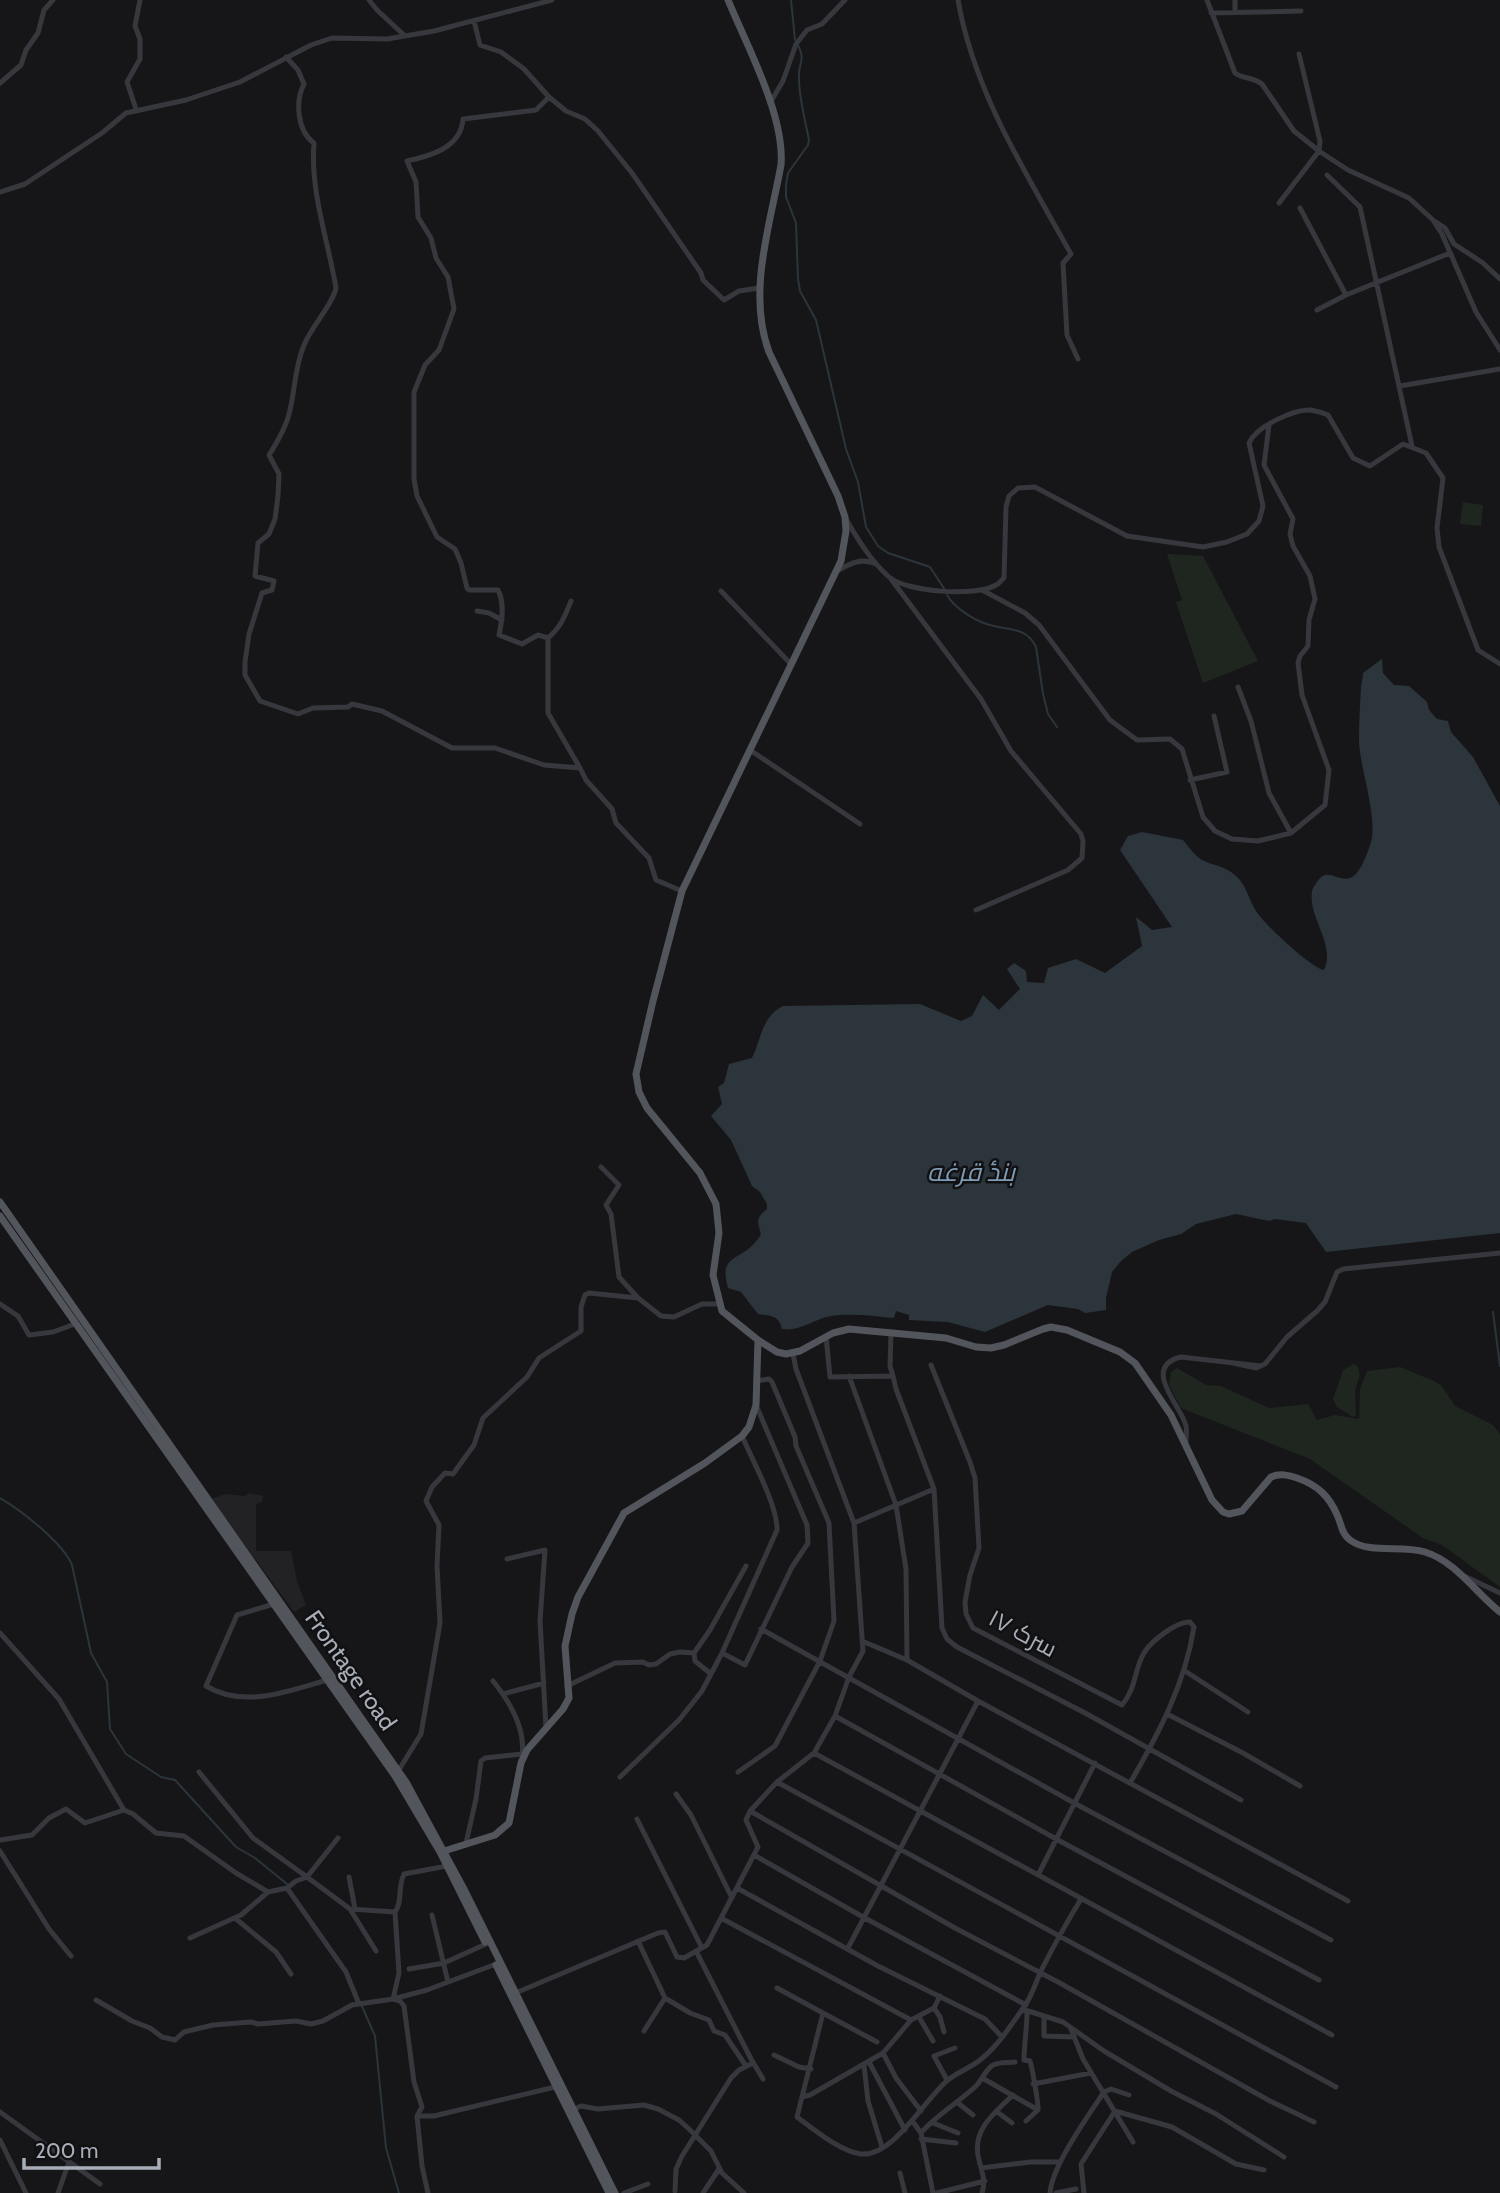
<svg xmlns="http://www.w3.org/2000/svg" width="1500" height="2193" font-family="Cabin,Cairo,sans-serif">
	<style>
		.built { fill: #222225 }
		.green { fill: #1e261f }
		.water { fill: #2c353c }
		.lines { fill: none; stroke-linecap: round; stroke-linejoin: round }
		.stream { stroke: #2c353c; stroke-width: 2 }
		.minor { stroke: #37383d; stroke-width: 5 }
		.major { stroke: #53555c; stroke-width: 7 }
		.labels { text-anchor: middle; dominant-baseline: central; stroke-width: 5; stroke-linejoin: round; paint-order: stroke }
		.street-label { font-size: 24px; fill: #a8adb8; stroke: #111113 }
		.water-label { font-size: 26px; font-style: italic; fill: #7f9bb3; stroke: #111113 }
	</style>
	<rect width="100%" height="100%" fill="#161618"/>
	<path class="built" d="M250,1493l13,3 -1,6 -6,2v47h35l6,30 9,24 -12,7 -83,-113 15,-5 18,2z"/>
	<path class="green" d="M1463,502l20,3 -2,21 -21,-2z
		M1167,554l36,2 55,105 -55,22 -27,-81 6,-2z
		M1354,1364l4,3 2,8 -5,15 1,25 -3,2 -16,-10 -4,-8 10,-29z
		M1400,1367l34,14 8,5 13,20 38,19 7,9v153l-58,-42 -19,-7 -113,-79 -129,-51 -12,-23 2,-13 6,-4 29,17 15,1 48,22 39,-4 9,16 18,-5 24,4 1,-30 7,-18z"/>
	<path class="water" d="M1382,659l1,14 11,12 15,1 18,16 2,8 8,9 11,2 3,11 22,25 27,49v427l-174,19 -20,-29 -31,-4 -6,2 -33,-7 -40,10 -15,10 -22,6 -27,12 -11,9 -9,11 -6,26v12l-21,3 -7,-4 -30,-4 -63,27 -37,-10 -39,-2v-5l-13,-4 -2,7c-21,-2 -43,-5 -63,-2 -17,3 -32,16 -49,13 -3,-14 -12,-13 -24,-15l-17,-22 -13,-4c-11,-37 17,-25 33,-54 -4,-13 -5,-16 6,-25v-5l-7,-12 -8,-6 -21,-46 -20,-24 11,-12 -4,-17 6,-4 5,-19 23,-6c9,-19 10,-42 31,-52l137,-2 41,17 11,-5 11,-21 16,15 21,-21 -13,-20 7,-6 12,8 1,11 17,1 4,-15 28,-9 29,14 37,-27 -6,-29 16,13 20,-3 -52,-77 8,-14 14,-4 41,8c6,7 11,15 19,20 12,6 24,6 34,16 12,11 13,26 22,38 9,12 53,54 66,56 12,-26 -16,-52 -12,-78 0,-3 3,-7 5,-10 10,-16 20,0 33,-4 10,-3 18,-26 21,-36 7,-25 -11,-73 -12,-101 0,-18 1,-35 2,-53 0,-5 2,-9 2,-15z"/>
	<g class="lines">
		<path class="stream" d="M791,0l4,40
			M798,45c8,17 0,17 1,33 0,21 6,41 10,62l-1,5 -20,28 -2,12v12l10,26 2,56 2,12 16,29 30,129 12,33 8,45 12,19 10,7 42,14 15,23
			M947,595c8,14 31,28 47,31 17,4 33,2 42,21l7,47 5,20 9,13
			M1493,1312l7,54
			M0,1498c21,12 63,45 72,67l19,88 16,29 3,47 16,25 35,23 14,3 61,67 19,11 32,26
			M361,2004l14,32 11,112 13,45"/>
		<path class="minor" d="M369,0l8,10 27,25
			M958,0c16,92 68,173 113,254l-8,9 4,72 11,24
			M1207,0l28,73c8,6 18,4 27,11l32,47 25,20 29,19 61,28 24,22 9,14 34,78 24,38
			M1235,11v-11
			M1211,13l90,-2
			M474,21l6,24 21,7 23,17 25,28 17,14 19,8 13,12 34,42 69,100 2,7 21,20 15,-9 20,-3
			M286,57l12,13 6,14c-9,17 -7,47 10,59 -4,49 14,97 22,145 -3,16 -25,39 -32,57 -9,21 -9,44 -14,65 -3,16 -12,31 -21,45l10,19 -1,22 -3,23 -6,15 -11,9 -3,33 19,5 -2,9 -10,3 -13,41 -4,28v13l15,26 38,13 15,-6 35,-1 4,-3 30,7 70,37h43l49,17 36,3 6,12 26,29 4,14 33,35 7,22 26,11
			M0,83l21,-18 5,-15 12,-17 6,-23 9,-10
			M770,103l13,-22 13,-37 11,-14 15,-6 23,-24
			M136,109l-9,-27 13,-23v-20l-5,-13 5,-26
			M1327,175l33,32 52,239
			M0,192l25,-8 77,-51 24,-20 60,-13 54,-18 71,-37 21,-7 55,1 47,-8 118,-31
			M1279,203l40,-52 1,-10 -21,-87
			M1300,208l46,87
			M1436,222l9,6 9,16 29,19 17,16
			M1317,310l29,-15 104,-42
			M1400,386l100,-17
			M846,519c12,21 25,42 43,58 17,15 87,20 107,8 3,-1 5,-5 8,-7l2,-71 3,-11 9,-8 17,-1 92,49 76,11 24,-5 20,-8 12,-13 4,-15 -14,-63c7,-16 44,-34 62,-33 5,1 12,3 17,5l25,43 17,8 33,-22 23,9 17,25 -6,50 2,19 39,103 22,14
			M837,571c12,-7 25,-14 39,-7
			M891,579l90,120 30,52 70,83 2,7 -1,17 -14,12 -92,40
			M982,590l43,23 14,12 71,95 27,20 33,-1 12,10 21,68 12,14 17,8 26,2 33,-8 34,-28 4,-35 -27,-75 -4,-32 2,-7 8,-10 1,-26 6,-21 -5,-23 -17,-30 -3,-12 3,-15 -29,-54 5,-40
			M721,591l69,72
			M571,601c-6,15 -10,26 -23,37v75l32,55
			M477,611l12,2 13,7
			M548,638l-10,-3 -16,9 -23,-9c3,-14 6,-32 -1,-45h-29l-2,-2 -6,-25 -6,-14 -18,-12 -20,-41 -3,-17v-87l11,-27 14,-15 15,-41 -6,-32 -12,-19 -5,-20 -13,-21 -2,-35 -9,-21c23,-5 54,-13 56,-42l73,-9 13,-13
			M1238,687l13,34 18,72 22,40
			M750,750l110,74
			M1190,780l37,-8 -13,-56
			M601,1167l18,18 -13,20 5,9 8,63 19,21 23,18 13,1 28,-13h17
			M0,1304l18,12 11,19 24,-3 22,-8
			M826,1336l4,41 63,-1 -3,-10 1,-33
			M1233,1363l23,5 9,-4 22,-27 30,-26 8,-9 12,-30 6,-3 157,-16
			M931,1365l39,97 5,16 4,70 -9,27 -5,27 1,12 7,14 149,77c15,-18 12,-36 22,-52 7,-12 33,-32 46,-31l4,5c-9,57 -35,106 -64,156
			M849,1376l47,129 10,64 1,91
			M893,1376l3,13 38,100 8,139 5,11 10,8 130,67 154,86
			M1186,1442c0,-5 1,-11 0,-16 -4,-19 -46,-59 -5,-69l80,9
			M854,1523l80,-34
			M507,1559l38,-9 -5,71 6,107
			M1462,1575l38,18
			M274,1604l-37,11 -31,71c38,23 83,5 121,-6
			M761,1629l315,175 255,136
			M0,1633l59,66 65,111 9,4 23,19 28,3 52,37 32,19 19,-4 59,84 13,32
			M694,1653l16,-23 36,-64
			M694,1653l1,8 16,13
			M722,1653l23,12 47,-98 16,-24 -1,-18 -51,-120
			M1185,1671l63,41
			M493,1681c17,21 33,48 29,75
			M567,1686l48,-23 28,-1 6,3 7,-1 14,-10 10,-2 14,1
			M503,1694l41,-11
			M978,1701l370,200
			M1167,1714l76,39 57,33
			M835,1716l223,124 261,140
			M814,1753l518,282
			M199,1772l54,66 54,39 31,-39
			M738,1772l37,-26 45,-85 14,-40 -5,-98 -33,-77 -1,-9 -23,-55 -3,-3 -13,2
			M397,1773l24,-39 19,-111 -3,-57 2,-41 -13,-24 6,-14 13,-14 8,1 21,-29 9,-27 44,-41 12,-19 42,-27v-24l4,-12 4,-2 49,5
			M620,1777l59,-57 23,-29 20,-38 55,-123c1,-23 -25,-71 -35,-94
			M777,1782l559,305
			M676,1794l15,21 41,83
			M750,1811l205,117 103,54 212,119 44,21
			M637,1819l65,129
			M0,1840l32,-5 17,-17 17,-9 19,14 39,-13
			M466,1843l10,-44 5,-38 4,-3 37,-4
			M0,1851l49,78 22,27
			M754,1855l109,62 163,88
			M1038,1875l57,-112
			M349,1877l6,32
			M287,1888l9,-7 11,-4 43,32 45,3
			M737,1888l141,78 107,53 17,18
			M350,1909l26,42
			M432,1915l16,67
			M235,1918l41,34 15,22
			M721,1918l190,102
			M190,1938l51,-23 27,-23
			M638,1941l27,57 25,15 19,7 5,11 11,4 21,31
			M848,1948l130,-247 -71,-41 -45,-19
			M696,1951l55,108 12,20
			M409,1969l35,-6 42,-19
			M777,1988l46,25 -26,104c16,12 44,35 64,37 33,3 65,-57 87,-74 10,-8 22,-12 32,-20 18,-14 31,-35 44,-53 8,-11 12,-26 18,-38 12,-24 25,-47 39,-70
			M513,1994l145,-61 7,-1 12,25 7,1 23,-13 51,-98 -12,-27 4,-9 27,-29 37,-29 21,-37 14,-39 14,-26 -9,-128 -58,-154 -3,-15
			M96,2000l36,21 18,7 12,9 13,3 9,-8 29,-7 38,-3 7,2 38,-3 15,3 12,-3 29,-16 41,-6 34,-9 69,-26
			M934,2008l6,9 4,15
			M1022,2009l41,13 41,29 67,40 45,23 68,43
			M823,2013l54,29
			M919,2017l14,24
			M1044,2017v19l30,1
			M1071,2029l12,30 50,83
			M644,2031l21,-33
			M883,2053l13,25 25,33
			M774,2055l25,12 12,2
			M869,2062l36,68
			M864,2065l4,36 14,46
			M984,2079l54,31c1,-4 -6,-43 -8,-49l-6,-1c0,-15 3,-32 3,-48
			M947,2080l-13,-24 21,-8
			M1033,2084l58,-11
			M802,2097l8,-2 73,-42 28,-33 23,-12 6,-12
			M958,2103l15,12
			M574,2109l7,-3 17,3 46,-4 14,4 21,11 9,8 23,23 11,22 22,20
			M996,2111l16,12
			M0,2112l100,72
			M417,2116h17l121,-29
			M1026,2121l12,-11
			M913,2122l8,11 12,60
			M933,2123l25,10
			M921,2133c14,-17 38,-31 55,-47 6,-6 10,-17 17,-21 6,-3 16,-2 22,-3
			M921,2139l35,4
			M0,2140l26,53
			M981,2168l50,-6h29
			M900,2173l5,20
			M675,2191l1,-22 6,-13 49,-78 8,-8 14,-7
			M58,2193l11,-31
			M428,2193l-6,-27 -5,-50 5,-9 -8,-25 -10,-76 -4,-5 -7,-2 6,-26 -4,-61c8,-10 2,-23 9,-38l43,-8
			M624,2193l24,-9
			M703,2193l16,-24
			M937,2193l48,-12
			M982,2193c4,-13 0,-20 -3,-33 -8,-29 14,-46 34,-65
			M1050,2193c2,-27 38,-77 54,-101l7,-3 18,6
			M1056,2193l20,-4
			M1084,2193l-3,-29 34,-53 57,16 64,37 28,6"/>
		<path class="major" d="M728,0c19,46 57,116 53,165 -11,60 -34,128 -12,187l69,144 7,21 1,14 -5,30 -159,330 -29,110 -17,73 3,18 8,16 53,65 16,31 3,29 -6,42 9,36 36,29 19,12 9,2 14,-3 33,-18 16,-4 97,9 30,9 15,1 13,-3 39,-16 8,-2 16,3 53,22 15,11 36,52 41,85 11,12 6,2 13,-3 29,-34c9,-4 17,-2 26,1 21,7 33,19 41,39 4,10 4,17 12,23 21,15 51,4 75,12 30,9 51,41 75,60
			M0,1202l406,580 59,109 150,302
			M0,1216l395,560 45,76 45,90
			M441,1852l54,-17 14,-12 12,-60 6,-13 36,-41 6,-11 -4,-52 7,-32 6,-17 46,-84 81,-50 37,-27 7,-9 7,-22 2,-65
			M496,1965l113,228"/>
	</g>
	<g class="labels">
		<g class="street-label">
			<text transform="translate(1023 1633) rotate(28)">سرک ۱۷</text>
			<text transform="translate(351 1670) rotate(55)">Frontage road</text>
		</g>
		<g class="water-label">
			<text x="971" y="1172">بندٔ قرغه</text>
		</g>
	</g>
	<path d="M24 2158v10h135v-10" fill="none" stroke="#a8adb8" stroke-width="3.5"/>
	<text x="35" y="2158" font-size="21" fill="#a8adb8" stroke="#111113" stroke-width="5" paint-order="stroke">200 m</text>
</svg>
